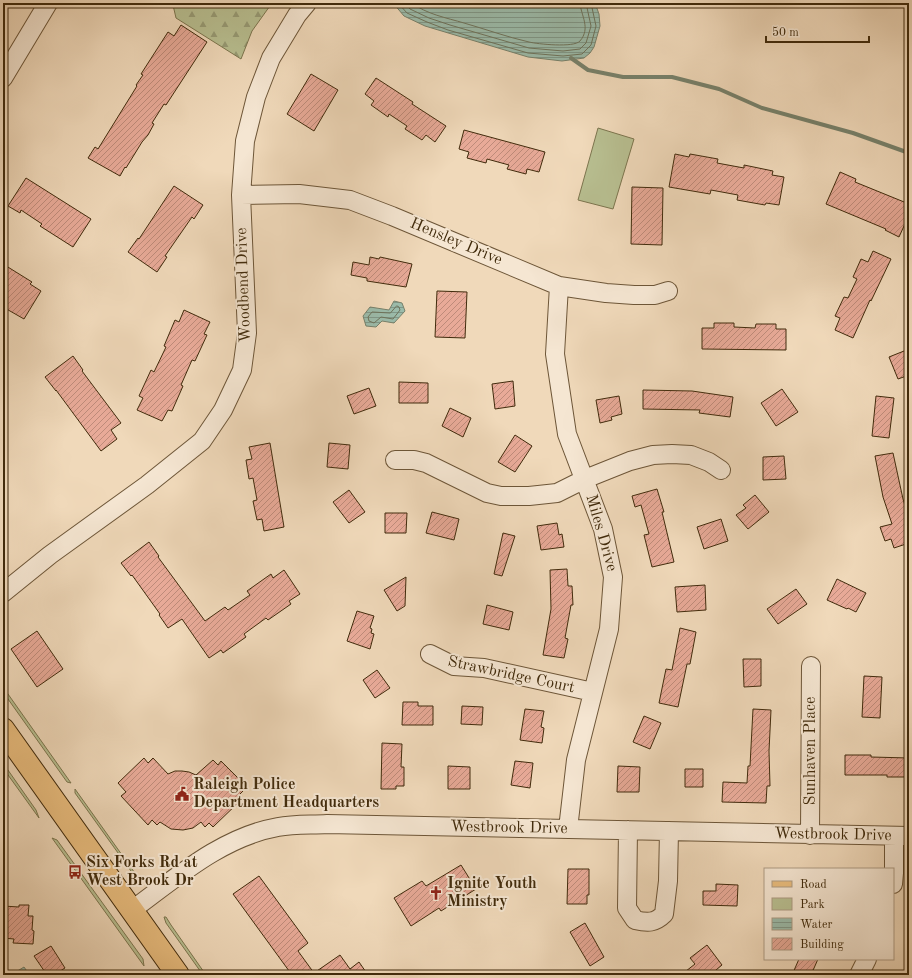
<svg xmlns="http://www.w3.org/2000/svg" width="912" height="978" font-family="'Old Standard TT',serif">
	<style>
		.green { fill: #b8bf91; stroke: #7c754e }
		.forest { fill: url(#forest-firs); stroke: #7c754e }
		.water { fill: url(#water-rules); stroke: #77816b }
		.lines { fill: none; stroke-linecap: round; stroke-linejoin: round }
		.shore { stroke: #6e735b; stroke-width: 1 }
		.stream { stroke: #77816b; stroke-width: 4 }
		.building { fill: url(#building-hatch); stroke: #412b0c }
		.minor-casing { stroke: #6d5638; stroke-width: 20 }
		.major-casing { stroke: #412b0c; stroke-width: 24 }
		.minor { stroke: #f5e6d2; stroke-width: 18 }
		.major { stroke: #e8bc7d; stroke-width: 22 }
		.labels { text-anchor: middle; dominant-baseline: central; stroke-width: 4; stroke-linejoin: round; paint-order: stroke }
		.street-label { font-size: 16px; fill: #412b0c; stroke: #f5e6d2 }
		.poi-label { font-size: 16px; font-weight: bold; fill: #412b0c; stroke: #f5e6d2; text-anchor: start }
	</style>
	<defs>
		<pattern id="forest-firs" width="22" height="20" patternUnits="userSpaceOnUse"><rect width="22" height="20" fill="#b8bf91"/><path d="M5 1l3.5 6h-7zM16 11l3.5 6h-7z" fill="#979b75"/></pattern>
		<pattern id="water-rules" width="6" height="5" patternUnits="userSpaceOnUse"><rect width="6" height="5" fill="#9bbbaa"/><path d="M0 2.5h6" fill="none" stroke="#809889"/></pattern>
		<pattern id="building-hatch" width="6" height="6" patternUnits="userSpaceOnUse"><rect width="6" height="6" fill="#e8aa98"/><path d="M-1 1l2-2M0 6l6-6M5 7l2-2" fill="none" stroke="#be8b7a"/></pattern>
	</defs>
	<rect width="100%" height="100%" fill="#f0d9ba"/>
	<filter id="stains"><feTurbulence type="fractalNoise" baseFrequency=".005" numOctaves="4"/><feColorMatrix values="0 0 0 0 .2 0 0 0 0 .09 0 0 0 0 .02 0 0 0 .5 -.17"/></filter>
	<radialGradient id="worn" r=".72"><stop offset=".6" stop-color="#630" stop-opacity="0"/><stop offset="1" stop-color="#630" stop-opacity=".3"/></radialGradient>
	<path class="green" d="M598,128l36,11 -21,70 -35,-9z
		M3,687l68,96 -4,-1 -64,-90z
		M3,763l33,47 3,8 -36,-50z
		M75,789l62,87 -1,2 -61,-85z
		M52,838l5,2 86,119 1,7z
		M164,917h2l5,8 35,50h-3l-37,-52z"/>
	<path class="forest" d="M175,3h97l-20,28 -11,28 -65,-41 -3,-13z"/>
	<path class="water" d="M393,3h202l4,11 1,12 -6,21 -4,6 -6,5 -22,3 -34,-4 -103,-31 -21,-10z
		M394,301l8,2 3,8 -11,12 -12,-2 -6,6 -10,-1 -3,-10 7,-9 19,3z
		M24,967l5,7 3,-2 2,3h-23z"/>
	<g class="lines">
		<path class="shore" d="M398,3l9,10 20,9 21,8 80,23 35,3 19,-2 9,-9 5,-19 -5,-23
			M405,3l5,6 19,9 21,7 79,23 34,3 17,-2 6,-6 5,-17 -5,-23
			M412,3c14,11 35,15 52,20 21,6 43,14 65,19 8,2 45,6 51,-1 11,-13 1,-25 0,-38
			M397,306l2,1 1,3 -7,9 -12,-2 -7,6 -5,-2 -1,-4 4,-5 18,1z"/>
		<path class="stream" d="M571,58l17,12 35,7h49l47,12 43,19 91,25 56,20"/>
	</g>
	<path class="building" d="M181,25l26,17 -41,63 -2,-1 -12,19 2,1 -6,11 -6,7 -16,26 -1,-1 -5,9 -32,-18 7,-11 3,2 39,-63 -1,-1 7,-10 -2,-1 27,-42 6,4z
		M311,74l27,16 -24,41 -27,-17z
		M376,78l37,24 -1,2 34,22 -11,16 -9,-7 -4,5 -17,-11 2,-3 -18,-12 -1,3 -17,-12 3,-4 -9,-7z
		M464,130l81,22 -6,20 -12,-3 -1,5 -19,-5 2,-4 -22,-6 -1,4 -19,-5 2,-6 -10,-3z
		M675,154l14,3 1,-3 28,5 -1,4 27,5v-3l29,6 -1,4 12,2 -5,28 -13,-2 -1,2 -28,-5 1,-5 -27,-5 -1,4 -41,-7z
		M840,172l16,7 -1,3 54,22v11l-10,22 -14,-7 1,-1 -60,-25z
		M26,178l65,41 -18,28 -33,-21 2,-2 -21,-14 -1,3 -12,-7z
		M174,186l29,19 -9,14 -2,-2 -27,39 2,1 -10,15 -29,-20 10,-14 1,1z
		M632,187l31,1 -1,57 -31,-1z
		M873,251l18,8 -20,42 -1,-1 -17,38 -18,-8 5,-12 -5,-2 9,-19 4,1 9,-19 -4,-2 8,-18 7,3z
		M370,257l9,2 1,-2 32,7 -6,23 -39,-6v-3l-16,-3 2,-13 16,3z
		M3,264l29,18 -2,2 11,7 -17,28 -21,-12z
		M437,291l30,1 -2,46 -30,-1z
		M184,310l26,12 -6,12 3,1 -12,26 -3,-1 -11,25 2,1 -11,25 -4,-1 -6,11 -25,-11 6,-12 -4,-2 12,-26 3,2 12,-25 -2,-1 11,-26 4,2z
		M714,323h20v4l21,1 1,-4h20v5h10v21l-84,-1v-21h12z
		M909,349v26l-11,4 -9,-22z
		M73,356l10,14 -1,1 39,52 -10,7 6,9 -16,12 -45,-61v1l-11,-14z
		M513,381l2,25 -20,3 -3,-25z
		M399,382l29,1v20h-29z
		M369,388l7,18 -22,8 -7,-18z
		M782,389l16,23 -22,14 -15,-23z
		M643,390l49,1 41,6 -3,20 -31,-4 1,-3 -57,-1z
		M619,396l3,18 -11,3 1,3 -12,3 -4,-23z
		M876,396l18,2 -5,40 -17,-2z
		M450,408l21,10 -8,19 -21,-11z
		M515,435l17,11 -17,26 -17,-10z
		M270,443l14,84 -20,4 -2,-12 -5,1 -4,-19 4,-1 -4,-22 -4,1 -3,-19 6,-1 -3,-12z
		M329,443l21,2 -2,24 -21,-2z
		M893,453l10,46 3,10 3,-1v35l-15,5 -3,-9 -6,2 -5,-14 12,-3 -9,-27 -8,-41z
		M784,456l2,23 -23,1v-23z
		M657,489l7,23h-2l12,50 -22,5 -8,-32 5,-1 -8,-29 -6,2 -3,-11z
		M349,490l16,22 -16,11 -16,-21z
		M755,495l14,17 -21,17 -12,-14 10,-7 -3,-3z
		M432,512l27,7 -5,21 -28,-7z
		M385,513h22l-1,20h-21z
		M721,519l7,22 -24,8 -7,-22z
		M557,523l2,12 3,-1 2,13 -23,3 -4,-24z
		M503,533l12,3 -13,40 -8,-2z
		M149,542l10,14 -1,1 47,64 20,-14 3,3 22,-15 -3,-4 24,-17 2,4 11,-8 16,24 -11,7 2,3 -23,16 -2,-2 -22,16 2,3 -23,16 -2,-3 -12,8 -27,-39 -14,9 -9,-13 1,-1 -28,-39 -1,1 -10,-13z
		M567,569l1,17h4l1,19h-2l-6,33 3,1 -4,19 -21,-3 8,-46 -1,-39z
		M406,577l-1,29 -8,5 -13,-21z
		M837,579l29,14 -10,19 -8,-4 -1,1 -20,-9z
		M705,585l1,25 -29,2 -2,-25z
		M796,589l11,15 -29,20 -11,-15z
		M487,605l26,7 -4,18 -26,-6z
		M357,611l17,5 -4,12 2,1 -1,4 3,1 -4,15 -23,-8z
		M680,628l16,4 -6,32h-3l-9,43 -19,-4 7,-34 6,1z
		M37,631l26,38 -26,18 -26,-38z
		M743,659h18v27l-17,1z
		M377,670l13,18 -15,10 -12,-18z
		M864,676l18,1 -2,41 -18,-1z
		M403,702h15v4h15v19h-31z
		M462,706l21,1 -1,18 -21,-1z
		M525,709l19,2 -3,16 3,1 -2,15 -22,-3z
		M753,709l18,1 -2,41 1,35h-3l-1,17 -44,-1 1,-20 24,1 1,-17h2z
		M644,716l17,7 -11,26 -17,-7z
		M382,743l20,1 -1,23h3v19h-8v3h-15z
		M845,755h26v2l38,1v19h-22v-2h-42z
		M144,758l4,5 5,-5 15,16 7,-3h7l7,1 7,3 17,-15 5,5 3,-4 26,26 -9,9 3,4 -28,27 -4,-4 -4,4 -4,-5 -8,6 -10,2 -12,-1 -11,-7 -3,3 -5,-5 -4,5 -27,-29 5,-4 -8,-9z
		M515,761l18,2 -3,25 -19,-3z
		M448,766l22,1v22h-22z
		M618,766l22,1 -1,25h-22z
		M685,769h18v18h-18z
		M461,865l15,24 -35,22 -2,-3 -28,18 -17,-28 28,-17 4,5z
		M568,869h21v26h-2v9h-20z
		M259,876l49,67 -10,8 16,22 26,-18 10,14 9,-7 9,13h-76l-59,-81z
		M716,884l22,1 -1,21 -34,-1v-14h13z
		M19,905h10l-1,11h5l-1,14 2,1 -1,13 -20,-1 1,-4 -11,-1v-32l16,1z
		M585,923l19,34 -14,9 -20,-34z
		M707,945l15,20 -12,10h-29l14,-11 -5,-6z
		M51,946l14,22 -11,7h-7l-13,-19z
		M799,959h19l-7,16h-19z"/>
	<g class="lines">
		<defs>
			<path id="minor" d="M3,78l45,-75
				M241,195l58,-1 51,6 42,16 167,70 47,7 28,2h21l13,-4
				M559,286l-4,68 12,80 36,95 10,48 -4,52 -33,131 -8,69
				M395,460h19l12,3 61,30 14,3h28l28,-3 28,-14 45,-18 23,-6 19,-1 19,1 18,7 12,8
				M3,593l47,-38 97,-70 55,-44 21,-31 19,-40 5,-37 -6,-138 4,-54 11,-44 15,-39 26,-43 10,-12
				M430,654l24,12 30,2 109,24
				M628,830l-1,78 8,12c13,3 20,3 29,-6l4,-33 1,-50
				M810,835l1,-169
				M893,884l1,-11v-37
				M132,910c45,-33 90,-73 146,-83 16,-3 33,-2 49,-3l582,12
				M859,975l8,-16"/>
			<path id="major" d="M3,729l175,246"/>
		</defs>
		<use href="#minor" class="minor-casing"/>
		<use href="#major" class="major-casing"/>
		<use href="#minor" class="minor"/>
		<use href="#major" class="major"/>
	</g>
	<defs>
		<symbol id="civic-bare" viewBox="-9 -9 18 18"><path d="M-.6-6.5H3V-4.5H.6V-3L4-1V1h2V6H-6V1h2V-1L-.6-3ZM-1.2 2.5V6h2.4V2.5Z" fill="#8f2418" stroke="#f5e6d2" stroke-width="2.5" paint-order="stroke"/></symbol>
		<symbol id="bus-bare" viewBox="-9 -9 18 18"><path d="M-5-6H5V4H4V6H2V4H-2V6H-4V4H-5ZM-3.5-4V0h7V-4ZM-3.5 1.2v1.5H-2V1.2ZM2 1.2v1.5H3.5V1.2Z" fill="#8f2418" stroke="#f5e6d2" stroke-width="2.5" paint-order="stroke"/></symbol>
		<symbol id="church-bare" viewBox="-9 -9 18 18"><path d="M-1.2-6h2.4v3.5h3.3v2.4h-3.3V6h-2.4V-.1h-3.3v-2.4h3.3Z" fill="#8f2418" stroke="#f5e6d2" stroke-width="2.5" paint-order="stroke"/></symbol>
	</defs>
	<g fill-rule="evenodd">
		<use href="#civic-bare" x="172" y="784" width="20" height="20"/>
		<use href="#bus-bare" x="65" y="862" width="20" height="20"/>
		<use href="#church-bare" x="426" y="883" width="20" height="20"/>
	</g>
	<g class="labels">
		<g class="street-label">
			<text transform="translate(456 242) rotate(23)">Hensley Drive</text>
			<text transform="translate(244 285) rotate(-92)">Woodbend Drive</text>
			<text transform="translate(601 533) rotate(74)">Miles Drive</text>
			<text transform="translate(511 675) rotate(12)">Strawbridge Court</text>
			<text transform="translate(811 751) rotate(-90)">Sunhaven Place</text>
			<text transform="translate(509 828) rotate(1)">Westbrook Drive</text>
			<text transform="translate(833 835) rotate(1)">Westbrook Drive</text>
		</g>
		<g class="poi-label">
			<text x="193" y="785">Raleigh Police<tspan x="193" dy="18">Department Headquarters</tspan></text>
			<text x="86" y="863">Six Forks Rd at<tspan x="86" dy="18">West Brook Dr</tspan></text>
			<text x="447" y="884">Ignite Youth<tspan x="447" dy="18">Ministry</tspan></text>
		</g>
	</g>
	<rect width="912" height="978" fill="none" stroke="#f0d9ba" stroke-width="16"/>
	<rect x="4" y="4" width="904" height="970" fill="none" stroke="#412b0c" stroke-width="2"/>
	<rect x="8" y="8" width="896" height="962" fill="none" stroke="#412b0c"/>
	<rect x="764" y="868" width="130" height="92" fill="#f5e6d2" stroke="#ad9b83"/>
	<rect x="772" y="881" width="20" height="6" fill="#e8bc7d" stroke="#ad9b83"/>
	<text x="800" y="888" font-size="12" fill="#412b0c">Road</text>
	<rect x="772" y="898" width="20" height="12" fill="#b8bf91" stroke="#ad9b83"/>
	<text x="800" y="908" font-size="12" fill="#412b0c">Park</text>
	<rect x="772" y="918" width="20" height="12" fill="url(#water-rules)" stroke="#ad9b83"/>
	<text x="800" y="928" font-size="12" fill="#412b0c">Water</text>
	<rect x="772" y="938" width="20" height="12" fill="url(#building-hatch)" stroke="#ad9b83"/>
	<text x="800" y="948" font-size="12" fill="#412b0c">Building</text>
	<path d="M766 36v6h103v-6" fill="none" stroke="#412b0c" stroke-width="2"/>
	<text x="772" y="36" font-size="12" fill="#412b0c" stroke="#f5e6d2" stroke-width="3" paint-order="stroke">50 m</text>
	<rect width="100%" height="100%" filter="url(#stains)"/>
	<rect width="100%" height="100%" fill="url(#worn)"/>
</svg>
